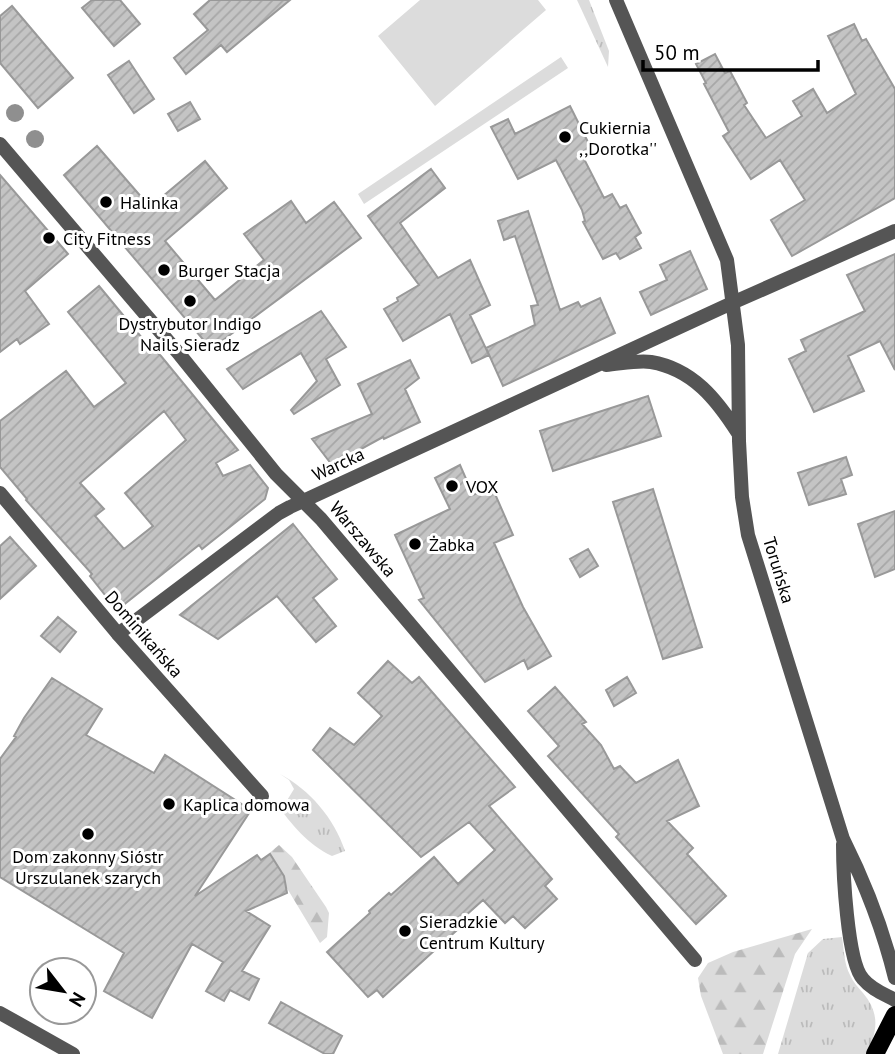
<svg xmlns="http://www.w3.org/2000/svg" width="895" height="1054" font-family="'PT Sans',sans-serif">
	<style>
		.grass { fill: url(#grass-tufts) }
		.forest { fill: url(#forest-firs) }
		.pitch { fill: #dcdcdc }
		.building { fill: url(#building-hatch); stroke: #999; stroke-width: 2; fill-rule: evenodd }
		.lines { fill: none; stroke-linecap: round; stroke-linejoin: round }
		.pedestrian { stroke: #555; stroke-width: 14 }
		.minor { stroke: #555; stroke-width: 14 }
		.primary { stroke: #000; stroke-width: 18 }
		.tree { fill: #8f8f8f }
		.poi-dot { fill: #000; stroke: #fff; stroke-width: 2.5 }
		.labels { text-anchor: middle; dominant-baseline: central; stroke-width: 6; stroke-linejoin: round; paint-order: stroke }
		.poi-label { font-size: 18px; fill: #000; stroke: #fff; text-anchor: start }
		.street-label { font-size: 18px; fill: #000; stroke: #fff }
	</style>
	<defs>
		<pattern id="grass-tufts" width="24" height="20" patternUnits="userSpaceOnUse" patternTransform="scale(1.75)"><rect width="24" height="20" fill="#dcdcdc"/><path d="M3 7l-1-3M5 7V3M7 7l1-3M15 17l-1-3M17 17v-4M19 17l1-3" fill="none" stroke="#bbb"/></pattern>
		<pattern id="forest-firs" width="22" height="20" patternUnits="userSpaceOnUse" patternTransform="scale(1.75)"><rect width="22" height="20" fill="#dcdcdc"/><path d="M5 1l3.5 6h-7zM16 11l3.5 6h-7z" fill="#bbb"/></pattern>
		<pattern id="building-hatch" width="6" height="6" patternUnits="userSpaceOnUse" patternTransform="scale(1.75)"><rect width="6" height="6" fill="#c4c4c4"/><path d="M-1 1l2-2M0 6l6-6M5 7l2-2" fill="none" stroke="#a7a7a7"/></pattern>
	</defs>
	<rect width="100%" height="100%" fill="#fff"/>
	<path class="grass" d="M577,0h12l20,51 -1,16z
		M280,774c30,16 54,44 65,77l-13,5c-25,-12 -40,-31 -56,-53l10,-1 8,-13 -5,-9z
		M842,937c2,13 2,27 8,38 3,7 8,12 13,18 17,20 15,39 3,61h-88l30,-101 15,-14z"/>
	<path class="forest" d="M279,845l13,12 34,50 3,6 -2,24 -7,6 -53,-88z
		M812,929l-17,25 -32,100h-40l-22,-58 -3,-18 10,-15 25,-11z"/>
	<path class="pitch" d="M420,0h118l8,10 -111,96 -57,-70z
		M561,57l7,11 -204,136 -6,-10z"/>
	<path class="building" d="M92,0h28l20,24 -26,22 -32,-38z
		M210,0h80l-63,52 -6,-7 -35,29 -12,-16 34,-28 -14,-16z
		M12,6l61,72 -35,30 -38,-45v-47z
		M854,24l8,17 4,-2 29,50v109l-103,58 -21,-36 34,-20 -25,-40 -29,19 -28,-43 6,-4 -25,-48 2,-1 -10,-19 19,-10 10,19 5,-2 17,32 -3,2 22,33 36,-22 -9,-15 20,-12 14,24 29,-19 -28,-58z
		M129,61l25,38 -20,14 -26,-38z
		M190,102l10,17 -22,12 -10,-17z
		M570,106l23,46 -10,5 21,41 8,-4 8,14 6,-3 15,28 -6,4 6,11 -21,11 -4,-6 -13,6 -20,-37 2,-1 -3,-11 -26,-50 -38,19 -27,-52 17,-8 7,15z
		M97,146l53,61 55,-46 22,27 -62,53 50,59 49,-40 -20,-26 47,-33 15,22 28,-21 27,36 -150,111 -147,-174z
		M431,169l14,19 -45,35 38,55 32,-18 20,45 -20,10 19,40 -17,8 -22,-49 -47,27 -19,-32 14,-8 -1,-3 22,-13 -51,-69z
		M0,175l68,79 -43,37 24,33 -29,20 -3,-5 -17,13z
		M528,211l32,99 18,-8 3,5 19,-9 15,35 -112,53 -17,-38 49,-23 -4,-19 7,-1 -23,-69 -11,4 -6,-19z
		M690,251l17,38 -56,26 -11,-23 27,-12 -7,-15z
		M895,254v116l-15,-29 -32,15 16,35 -50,21 -25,-53 17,-8 -5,-11 64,-29 -18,-36z
		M99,286l43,52 19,18 77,94 -22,13 7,13 27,-11 18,23 -3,11 -63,50 -3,-4 -82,65 -27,-34 2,-2 -66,-74 1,-1 -27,-32v-46l66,-50 28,36 32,-24 -58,-71zM164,411l22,29 -61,53 28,33 -29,23 -29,-33 9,-7 -24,-26z
		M321,311l25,36 -20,12 14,26 -46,29 -3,-4 26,-29 -16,-28 -58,36 -16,-20z
		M410,360l9,18 -14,11 15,33 -36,17 -1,-2 -51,28 -20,-26 60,-25 -14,-30z
		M648,396l13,40 -108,35 -13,-40z
		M846,457l6,18 -11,4 5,15 -37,11 -11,-32z
		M460,465l13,30 19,-8 21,48 -19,8 29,64 28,49 -23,13 -4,-9 -39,22 -66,-82 5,-2 -29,-63 55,-26 -15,-31z
		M653,489l49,158 -39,12 -50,-157z
		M895,511v58l-20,8 -17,-53z
		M293,524l44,55 -24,19 23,28 -20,16 -39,-46 -59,43 -38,-24z
		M10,537l26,29 -36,33v-53z
		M588,549l10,17 -18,11 -10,-18z
		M58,617l18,15 -16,20 -19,-16z
		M388,661l24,22 7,-6 96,110 -26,19 63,73 -7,7 12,13 -32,29 -12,-12 -8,7 -22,-23 -29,26 3,4 -74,67 -6,-7 -9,7 -41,-45 43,-39 -1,-2 20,-18 2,2 43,-38 24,27 37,-34 -26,-28 -48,35 -108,-107 17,-22 24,17 28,-29 -24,-23z
		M627,677l9,16 -22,13 -8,-16z
		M52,678l50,31 -16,26 68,38 11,-18 86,55 -56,86 62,-41 4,5 9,-6 14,22 3,17 -41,18 24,15 -28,45 17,8 -10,21 -19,-10 -6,11 -18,-10 17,-29 -31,-18 -40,74 -48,-27 20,-38 -124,-76v-118l16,-22 -2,-1 10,-18z
		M555,687l31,35 -4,2 19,21 13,24 6,-3 16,17 42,-23 21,46 -32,15 26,27 -6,6 39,42 -30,28 -80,-87 3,-3 -71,-78 11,-10 -31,-35z
		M281,1002l61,34 -9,18h-8l-56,-31z"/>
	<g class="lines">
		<path class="pedestrian" d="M0,493l118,141"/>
		<path class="minor" d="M616,0l111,260 11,85 1,96 3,56 6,38 95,304c23,46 40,90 52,139
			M0,144l180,211 96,119 45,45 374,441
			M606,365c14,-1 31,-5 45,-3 42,7 66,38 87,71
			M262,796l-144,-162 161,-121 11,-6 442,-204 163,-72
			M843,844c0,26 4,118 20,135 8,10 21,15 32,21
			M0,1013l73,41"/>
		<path class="primary" d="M875,1054l20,-39"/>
	</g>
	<g class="tree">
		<circle cx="15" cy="113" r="9"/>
		<circle cx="35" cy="139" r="9"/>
	</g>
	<g class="poi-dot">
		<circle cx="565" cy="137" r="7"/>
		<circle cx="106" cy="202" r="7"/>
		<circle cx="49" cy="238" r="7"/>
		<circle cx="164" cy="270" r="7"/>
		<circle cx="190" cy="301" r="7"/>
		<circle cx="452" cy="486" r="7"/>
		<circle cx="415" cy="544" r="7"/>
		<circle cx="169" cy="804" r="7"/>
		<circle cx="88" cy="834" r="7"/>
		<circle cx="405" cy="931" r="7"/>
	</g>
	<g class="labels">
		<g class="poi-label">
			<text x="579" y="127">Cukiernia<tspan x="579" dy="21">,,Dorotka''</tspan></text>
			<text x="120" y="202">Halinka</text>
			<text x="63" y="238">City Fitness</text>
			<text x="178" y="270">Burger Stacja</text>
			<text x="190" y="323" text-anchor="middle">Dystrybutor Indigo<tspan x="190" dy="21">Nails Sieradz</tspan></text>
			<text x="466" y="486">VOX</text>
			<text x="429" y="544">Żabka</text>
			<text x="183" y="804">Kaplica domowa</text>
			<text x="88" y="856" text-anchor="middle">Dom zakonny Sióstr<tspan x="88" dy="21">Urszulanek szarych</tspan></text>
			<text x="419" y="921">Sieradzkie<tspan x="419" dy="21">Centrum Kultury</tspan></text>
		</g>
		<g class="street-label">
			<text transform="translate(338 464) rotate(-25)">Warcka</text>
			<text transform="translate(363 539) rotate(50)">Warszawska</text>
			<text transform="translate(779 570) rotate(73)">Toruńska</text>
			<text transform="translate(144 634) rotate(49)">Dominikańska</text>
		</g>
	</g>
	<g transform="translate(63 991) rotate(121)"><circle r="33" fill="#ffffff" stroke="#999999" stroke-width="2"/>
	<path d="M0-5L12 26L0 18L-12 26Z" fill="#000000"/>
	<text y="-10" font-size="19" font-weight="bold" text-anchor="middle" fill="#000000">N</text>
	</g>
	<path d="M643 60v10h175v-10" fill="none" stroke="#000000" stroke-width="3.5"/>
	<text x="654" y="60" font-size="21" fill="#000000" stroke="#ffffff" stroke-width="5" paint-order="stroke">50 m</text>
</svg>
